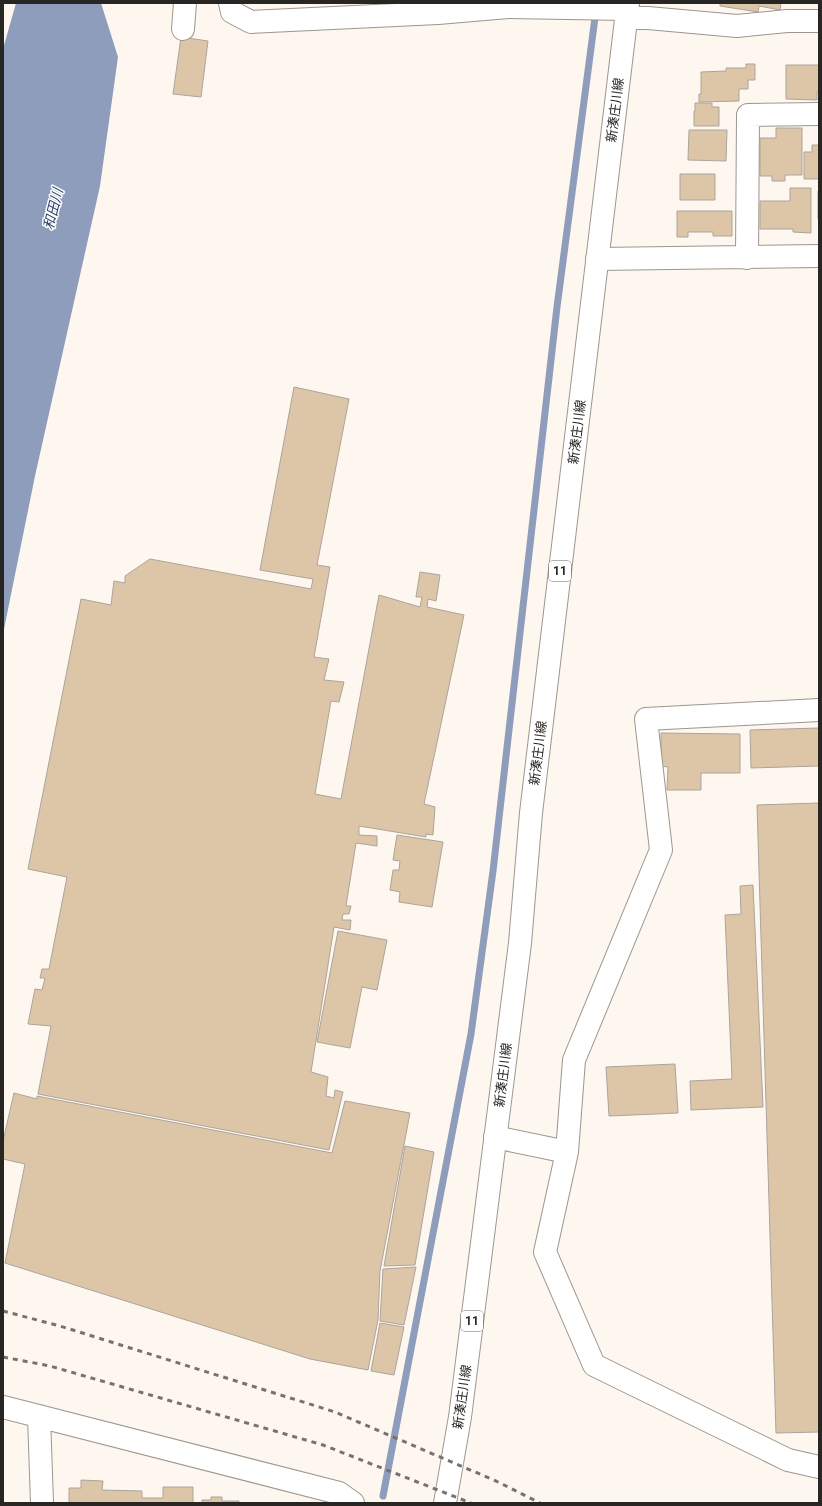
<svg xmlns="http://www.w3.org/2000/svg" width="822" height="1506" font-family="Roboto,'Noto Sans JP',sans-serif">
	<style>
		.water { fill: #8e9dbb }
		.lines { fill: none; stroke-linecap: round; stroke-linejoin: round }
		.stream { stroke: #8e9dbb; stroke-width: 7 }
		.building { fill: #ddc6a8; stroke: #aba49d }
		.minor-casing { stroke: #9c968e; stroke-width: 24 }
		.major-casing { stroke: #9c968e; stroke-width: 24 }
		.minor { stroke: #fff; stroke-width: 22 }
		.major { stroke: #fff; stroke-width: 22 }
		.rail { stroke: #76726e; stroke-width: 3; stroke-dasharray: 5 5; stroke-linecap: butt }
		.labels { text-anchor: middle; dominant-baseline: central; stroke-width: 3; stroke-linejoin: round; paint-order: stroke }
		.shield { fill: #fff; stroke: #686765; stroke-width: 1 }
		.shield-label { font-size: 12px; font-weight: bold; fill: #282623 }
		.street-label { font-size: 13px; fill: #282623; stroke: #fff }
		.water-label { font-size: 14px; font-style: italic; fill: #2b3f69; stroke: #fff }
	</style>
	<rect width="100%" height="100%" fill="#fef7ef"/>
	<path class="water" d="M16,3h85l17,54 -18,129 -65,290 -32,158v-585z"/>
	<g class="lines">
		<path class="stream" d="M383,1496l88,-462 22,-163 64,-564 39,-297"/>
	</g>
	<path class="building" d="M720,3h61l-1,7 -21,-4 -1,6 -38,-6z
		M181,37l27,4 -7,56 -28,-3z
		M746,64h9v16h-7v9h-9v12l-40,1v-8h2v-22l25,-1v-3h20z
		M786,65h33v27h-2v8l-31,-1z
		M695,103h17v4h7v19h-25v-15h1z
		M776,128h26v47h-17v6h-13v-5h-12v-38h16z
		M689,130h38l-1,31 -38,-1z
		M812,145h7v34h-15v-27h8z
		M680,174h35v26h-35z
		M790,188h21v45l-18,-1v-3h-33v-28h30z
		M818,191h1v28h-1z
		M677,211h55v25h-19v-4h-25v5h-11z
		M294,387l55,12 -32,166 13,2 -16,90 15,2 -5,21 20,2 -5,20 -8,-1 -16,93 26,5 38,-204 41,12 2,-10h-6l4,-25 20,3 -4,26 -8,-2 -1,8 37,8 -40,189 11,3 -2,28 -7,-1v3l-67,-11v9l18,1v10l-21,-3 -10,63h5l-2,8h-6l-1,6h9l-1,10 -16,-3 -23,145 17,5 -2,19 8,2 1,-8 8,2 -14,58 -291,-56 13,-68 -23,-2 7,-35 7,1 3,-12h-5l2,-9h7l18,-92 -39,-8 53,-270 30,6 3,-24 11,2v-7l25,-17 161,30 2,-10 -53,-9z
		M819,728v38l-68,2 -1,-38z
		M661,733l79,1v39h-39v17h-34l1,-23 -7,-1z
		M819,803v629l-43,1 -19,-628z
		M397,835l46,7 -11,65 -33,-5 1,-10 -10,-2 3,-20h6l1,-9 -7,-1z
		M753,885l10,222 -72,3 -1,-29 42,-2 -7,-164 16,-1 -1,-28z
		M338,931l49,9 -10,50 -15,-3 -12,61 -33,-6z
		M675,1064l3,49 -69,3 -3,-49z
		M14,1093l23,6v-3l295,57 13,-52 65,12 -30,158 -2,49 -10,50 -58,-11 -305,-96 20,-99 -22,-5v-18z
		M405,1146l29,6 -19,113 -31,1z
		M416,1267l-12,58 -24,-4 3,-52z
		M380,1323l24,4 -10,48 -23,-4z
		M81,1480l22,1 -1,9 40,1v7h21v-11h30v16h-124v-15h12z
		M211,1497h11v4h17v2h-37v-3h9z"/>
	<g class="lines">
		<defs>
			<path id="minor" d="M230,3l2,9 19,10 187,-9 70,-6 119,2
				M626,18h22l89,8 50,-5h32
				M183,29l2,-26
				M747,258l1,-143 71,-1
				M597,259l222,-3
				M495,1137l72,15 7,-92 87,-210 -15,-131 173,-9
				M567,1152l-22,100 49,113 194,95 31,7
				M3,1407l336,86 14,10
				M39,1416l3,87"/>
			<path id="major" d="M445,1503l15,-86 60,-474 11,-130 97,-810"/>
		</defs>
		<use href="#minor" class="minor-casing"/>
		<use href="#major" class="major-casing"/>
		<use href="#minor" class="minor"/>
		<use href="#major" class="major"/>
		<path class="rail" d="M3,1311l57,15 275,86 161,69 44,22
			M3,1357l47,9 273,79 148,58"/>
	</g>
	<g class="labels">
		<g class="shield">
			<rect x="549" y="561" width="22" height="20" rx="3"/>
			<rect x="461" y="1311" width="22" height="20" rx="3"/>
		</g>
		<g class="shield-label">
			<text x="560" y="571">11</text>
			<text x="472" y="1321">11</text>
		</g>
		<g class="street-label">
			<text transform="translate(615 110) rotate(-83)">新湊庄川線</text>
			<text transform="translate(577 432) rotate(-83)">新湊庄川線</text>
			<text transform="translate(538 753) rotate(-83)">新湊庄川線</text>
			<text transform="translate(503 1075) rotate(-83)">新湊庄川線</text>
			<text transform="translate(462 1397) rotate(-82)">新湊庄川線</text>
		</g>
		<g class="water-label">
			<text transform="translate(53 209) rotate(-76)">和田川</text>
		</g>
	</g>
	<rect width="822" height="1506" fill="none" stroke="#282623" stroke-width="8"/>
</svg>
